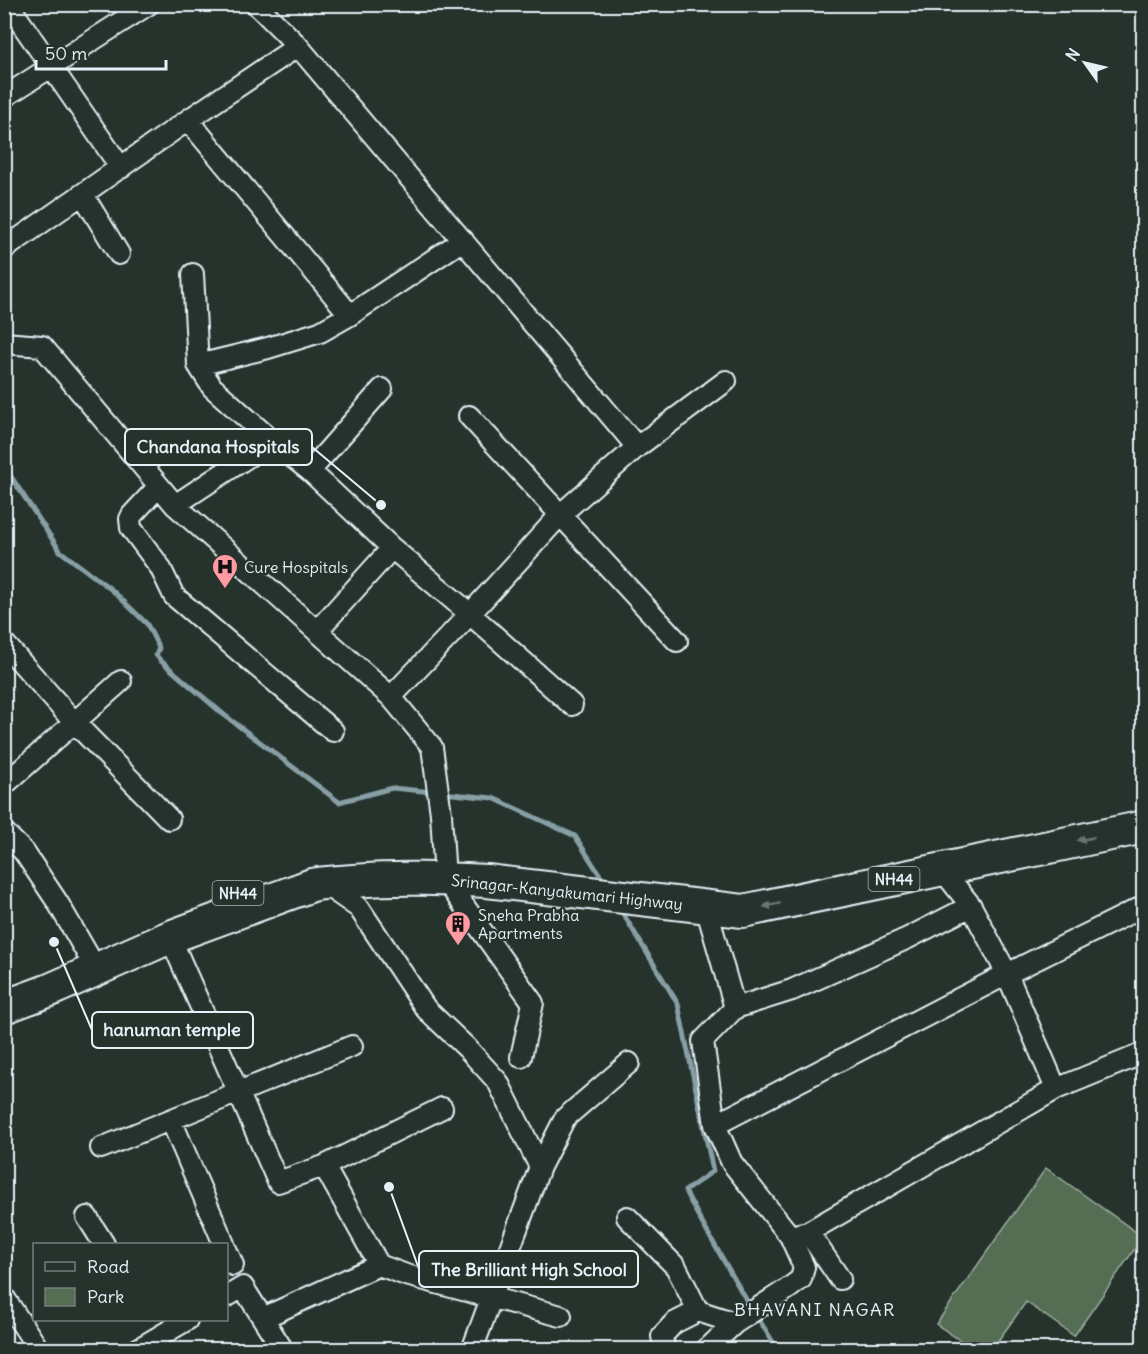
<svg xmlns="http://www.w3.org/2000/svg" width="1148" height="1354" font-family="Delius,sans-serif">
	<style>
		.green { fill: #556d52; stroke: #9eafa5; stroke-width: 1.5 }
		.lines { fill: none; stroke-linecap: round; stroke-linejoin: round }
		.stream { stroke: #879fa5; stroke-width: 5 }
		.minor-casing { stroke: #e8f1f8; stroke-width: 24 }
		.trunk-casing { stroke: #e8f1f8; stroke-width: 36 }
		.minor { stroke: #26332d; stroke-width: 20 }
		.trunk { stroke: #26332d; stroke-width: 32 }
		.oneway { fill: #6a7674 }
		.labels { text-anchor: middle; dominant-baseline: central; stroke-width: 4.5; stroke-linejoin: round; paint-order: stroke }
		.shield { fill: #26332d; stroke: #aeb8bb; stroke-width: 1.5 }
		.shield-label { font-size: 15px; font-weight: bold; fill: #e8f1f8 }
		.poi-label { font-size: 16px; fill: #e8f1f8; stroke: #26332d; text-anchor: start }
		.street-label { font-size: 16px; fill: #e8f1f8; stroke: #26332d }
		.neighbourhood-label { font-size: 18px; letter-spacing: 1.5px; fill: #e8f1f8; stroke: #26332d }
		.leader { fill: none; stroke: #e8f1f8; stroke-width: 2 }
		.callout-dot { fill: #e8f1f8; stroke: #26332d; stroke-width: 2 }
		.callout { fill: #26332d; stroke: #e8f1f8; stroke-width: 2 }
		.callout-label { font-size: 18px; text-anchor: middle; font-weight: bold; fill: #e8f1f8 }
	</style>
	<rect width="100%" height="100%" fill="#26332d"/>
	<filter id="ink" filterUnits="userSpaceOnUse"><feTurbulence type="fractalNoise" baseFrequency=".0167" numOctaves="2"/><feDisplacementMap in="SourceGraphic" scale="12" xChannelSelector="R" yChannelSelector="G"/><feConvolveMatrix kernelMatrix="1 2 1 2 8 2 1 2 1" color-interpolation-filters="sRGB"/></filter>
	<g filter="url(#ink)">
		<path class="green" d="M1046,1168l97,69 -69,99 -48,-34 -34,47h-19l-37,-25z"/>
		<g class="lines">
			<path class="stream" d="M4,466l56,85 52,39 35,34 12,24 -3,7 5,6 62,53 116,88 53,-14 41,4
				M442,793l51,5 82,38 30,47
				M619,907l59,97 35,167 -28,20 17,32 49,85
				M756,1315l22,35"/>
			<defs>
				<path id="minor" d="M8,4l113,164
					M256,4l42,42 339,401
					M4,97l145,-93
					M188,120l162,195
					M83,195l36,59
					M4,249l184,-129 110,-74
					M193,274l5,91 14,22 60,54 38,30 82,77 78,66 102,91
					M4,343l38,3 133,159 216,192 41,50 9,67 4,65 88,124 -12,54
					M198,365l70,-17 52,-16 30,-17 113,-75
					M469,416l208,225
					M310,471l72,-82
					M159,486l-27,29 -2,4 1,9 29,39 14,29 159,135
					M175,505l97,-64
					M317,631l75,-83
					M4,643l70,79 95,97
					M391,697l79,-83 91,-100 76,-67 89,-66
					M4,785l117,-104
					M4,832l20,20 34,51 30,52
					M323,883l36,25 67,101 41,39 31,34 42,85
					M170,937l108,245 46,-16 118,-58
					M735,1008l57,-18 116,-52 63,-32 -30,-38
					M1056,1089l-49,-115 137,-68
					M171,1120l53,124
					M715,1125l292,-151 -36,-68
					M101,1148l251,-102
					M87,1217l17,27
					M627,1217l49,50 22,44 37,12
					M808,1232l32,47
					M790,1236l18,-4 248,-143 88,-36
					M226,1249l7,16
					M379,1265l27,10 155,41
					M4,1297l35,53
					M226,1297l17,-10 40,63
					M263,1318l116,-53 -55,-99
					M136,1350l51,-30
					M472,1350l68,-183 25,-49 64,-55
					M666,1350l-2,-2 -2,-12 12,-13 24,-12
					M706,1350l29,-27 54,-35 12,-9 3,-12 -14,-31 -58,-73 -17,-38 -12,-84 32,-33 -29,-101"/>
				<path id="trunk" d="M4,1007l46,-17 120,-53 142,-52c14,-3 28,-3 42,-4 45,-4 89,-2 133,0l256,30 401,-84"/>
			</defs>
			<use href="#minor" class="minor-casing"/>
			<use href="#trunk" class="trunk-casing"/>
			<use href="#minor" class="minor"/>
			<use href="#trunk" class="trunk"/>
		</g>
		<defs><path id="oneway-solid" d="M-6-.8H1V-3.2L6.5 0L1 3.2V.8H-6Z" transform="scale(1.5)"/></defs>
		<g class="oneway">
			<use href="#oneway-solid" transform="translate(1086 839) rotate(169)"/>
			<use href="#oneway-solid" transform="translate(772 905) rotate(168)"/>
		</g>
	</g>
	<defs>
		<symbol id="hospital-pin" viewBox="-11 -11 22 30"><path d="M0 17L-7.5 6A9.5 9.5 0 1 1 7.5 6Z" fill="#ff9aa2" stroke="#26332d"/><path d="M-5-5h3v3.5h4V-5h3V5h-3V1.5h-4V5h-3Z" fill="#111"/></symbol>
		<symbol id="building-pin" viewBox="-11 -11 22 30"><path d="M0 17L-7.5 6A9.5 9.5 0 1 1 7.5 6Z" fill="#ff9aa2" stroke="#26332d"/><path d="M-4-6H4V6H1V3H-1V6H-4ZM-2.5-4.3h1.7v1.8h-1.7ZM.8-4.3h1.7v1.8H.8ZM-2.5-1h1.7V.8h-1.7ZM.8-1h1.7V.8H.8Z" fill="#111"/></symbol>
	</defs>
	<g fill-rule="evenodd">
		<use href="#hospital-pin" x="210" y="552" width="30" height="40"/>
		<use href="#building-pin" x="443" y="909" width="30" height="40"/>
	</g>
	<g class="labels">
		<g class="shield">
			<rect x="868.5" y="867" width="51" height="24" rx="4.5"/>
			<rect x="212.5" y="881" width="51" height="24" rx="4.5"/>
		</g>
		<g class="shield-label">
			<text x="894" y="879">NH44</text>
			<text x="238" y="893">NH44</text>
		</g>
		<g class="poi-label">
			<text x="244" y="567">Cure Hospitals</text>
			<text x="478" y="915">Sneha Prabha<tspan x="478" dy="18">Apartments</tspan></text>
		</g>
		<g class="street-label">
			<text transform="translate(567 892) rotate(6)">Srinagar-Kanyakumari Highway</text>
		</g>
		<g class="neighbourhood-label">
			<text x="815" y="1309">BHAVANI NAGAR</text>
		</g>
	</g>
	<path class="leader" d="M381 505L312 447M54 942L92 1030M389 1187L419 1269"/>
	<g class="callout-dot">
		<circle cx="381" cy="505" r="6"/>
		<circle cx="54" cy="942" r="6"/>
		<circle cx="389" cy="1187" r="6"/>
	</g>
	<g class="callout">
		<rect x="125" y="429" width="187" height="36" rx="6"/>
		<rect x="92" y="1012" width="161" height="36" rx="6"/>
		<rect x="419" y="1251" width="219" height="36" rx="6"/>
	</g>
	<g class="callout-label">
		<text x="218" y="453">Chandana Hospitals</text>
		<text x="172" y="1036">hanuman temple</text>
		<text x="529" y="1276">The Brilliant High School</text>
	</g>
	<rect width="1148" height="1354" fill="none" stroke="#26332d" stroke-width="24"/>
	<rect x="12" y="12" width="1124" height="1330" fill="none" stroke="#e8f1f8" stroke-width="2" filter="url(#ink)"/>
	<rect x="33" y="1243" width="195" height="78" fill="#26332d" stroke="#747f7e" stroke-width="1.5"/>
	<rect x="45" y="1262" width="30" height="9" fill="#26332d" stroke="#747f7e" stroke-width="1.5"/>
	<text x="87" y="1273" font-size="18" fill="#e8f1f8">Road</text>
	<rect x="45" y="1288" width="30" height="18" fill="#556d52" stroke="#747f7e" stroke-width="1.5"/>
	<text x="87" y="1303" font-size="18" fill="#e8f1f8">Park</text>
	<g transform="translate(1085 63) rotate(304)" stroke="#26332d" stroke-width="4.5" paint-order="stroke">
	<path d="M0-4.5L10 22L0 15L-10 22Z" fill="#e8f1f8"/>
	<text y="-9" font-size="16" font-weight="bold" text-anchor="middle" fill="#e8f1f8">N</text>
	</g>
	<path d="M36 60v9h130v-9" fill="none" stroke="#e8f1f8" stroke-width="3"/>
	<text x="45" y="60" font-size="18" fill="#e8f1f8" stroke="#26332d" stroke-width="4.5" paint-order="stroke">50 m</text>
</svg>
